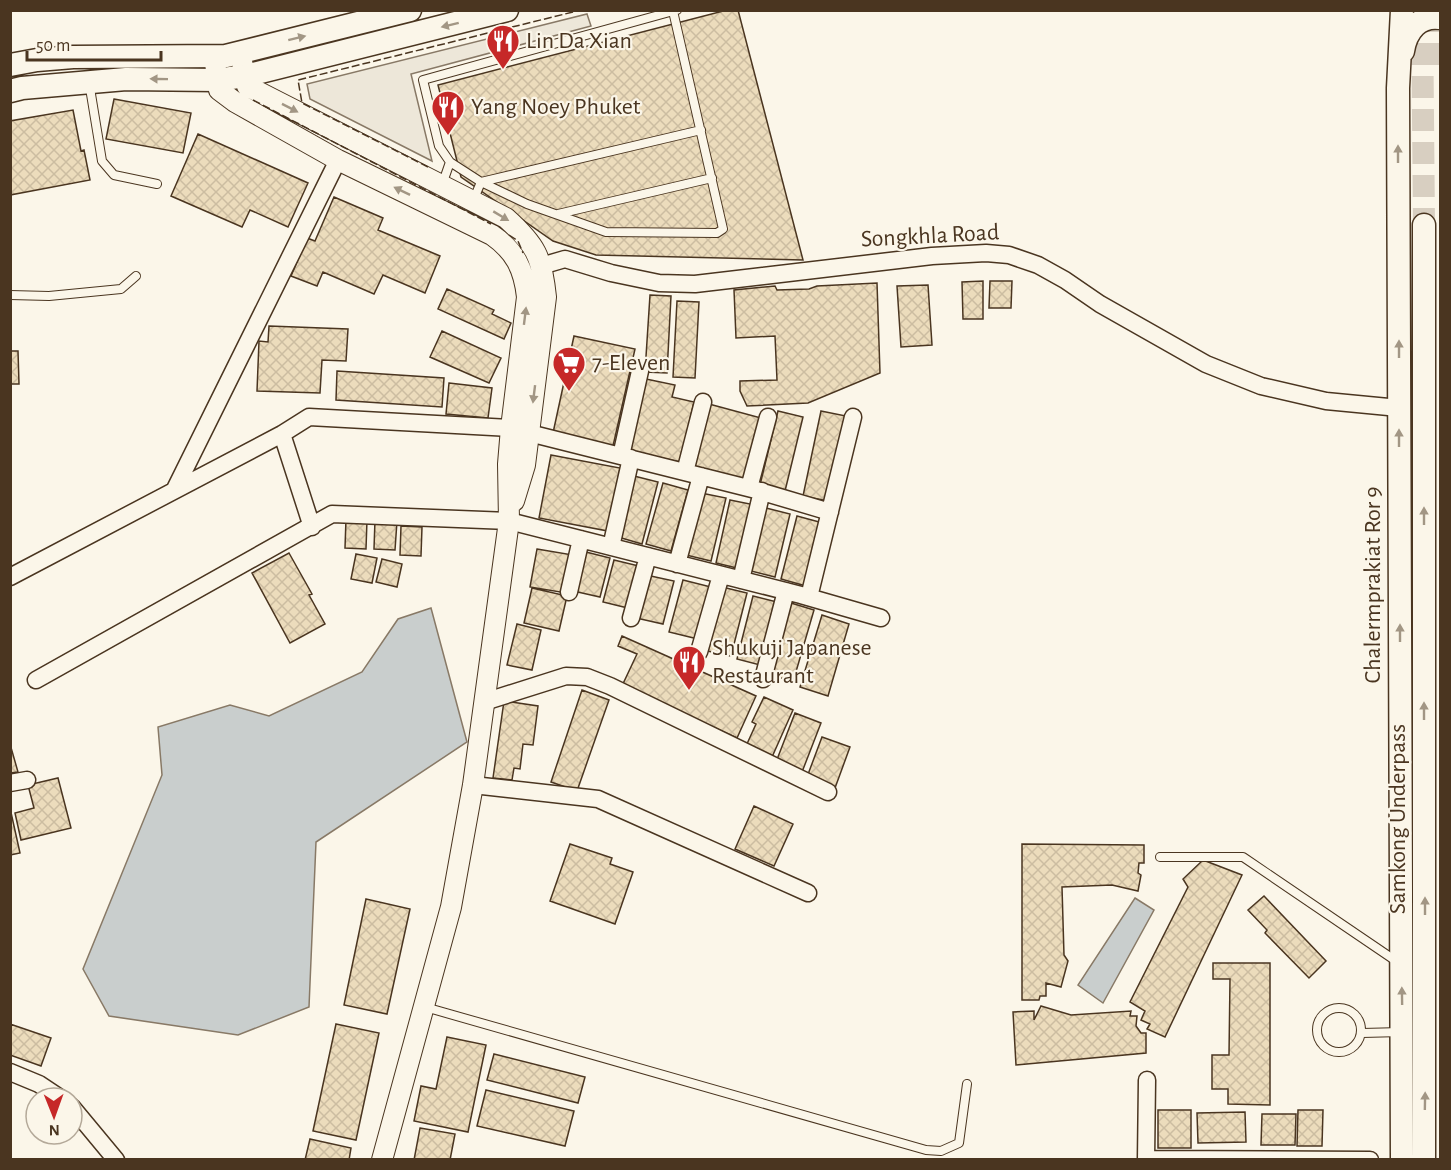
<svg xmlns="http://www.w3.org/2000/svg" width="1451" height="1170" font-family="'Alegreya Sans',sans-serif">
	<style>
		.parking { fill: #ede7d9; stroke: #887966; stroke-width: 1.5 }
		.water { fill: #c9cecd; stroke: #887966; stroke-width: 1.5 }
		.building { fill: url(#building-cross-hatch); stroke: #4a3520; stroke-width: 1.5 }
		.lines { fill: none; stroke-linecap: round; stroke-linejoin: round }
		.secondary-tunnel { stroke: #d8cfc1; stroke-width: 22; stroke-dasharray: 22 11; stroke-linecap: butt }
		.service-casing { stroke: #4a3520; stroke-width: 10 }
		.minor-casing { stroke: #4a3520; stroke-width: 19 }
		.tertiary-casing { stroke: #4a3520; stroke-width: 22 }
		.secondary-casing { stroke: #4a3520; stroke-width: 25 }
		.service { stroke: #fbf6e9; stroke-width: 8 }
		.minor { stroke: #fbf6e9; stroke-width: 16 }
		.tertiary { stroke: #fbf6e9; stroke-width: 20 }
		.secondary { stroke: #fbf6e9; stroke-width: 22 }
		.fence { stroke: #4a3520; stroke-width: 1.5; stroke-dasharray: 8 3; stroke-linecap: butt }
		.oneway { fill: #a29684 }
		.labels { text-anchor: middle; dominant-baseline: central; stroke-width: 4.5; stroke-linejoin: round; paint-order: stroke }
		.poi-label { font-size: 24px; fill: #4a3520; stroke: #fbf6e9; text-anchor: start }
		.street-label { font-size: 24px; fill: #4a3520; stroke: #fbf6e9 }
	</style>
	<defs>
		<pattern id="building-cross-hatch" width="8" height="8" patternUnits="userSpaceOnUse" patternTransform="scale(1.5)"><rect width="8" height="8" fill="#ecdcbc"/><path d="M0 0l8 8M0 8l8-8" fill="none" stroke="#ccbda1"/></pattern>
	</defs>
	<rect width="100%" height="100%" fill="#fbf6e9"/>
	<path class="parking" d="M587,14l4,12 -180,48 21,87 -122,-62 -3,-15z"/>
	<path class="water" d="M431,608l36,134 -151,100 -7,165 -71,28 -129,-19 -26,-47 79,-194 -4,-48 72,-22 39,11 93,-44 36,-53z
		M1135,898l19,12 -51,93 -25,-18z"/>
	<path class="building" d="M727,10h11l65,250 -207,-5 -43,-14 -92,-64 -23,-92z
		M114,99l77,14 -8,40 -77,-14z
		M73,110l8,41 3,-1 6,30 -80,15v-74z
		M198,134l110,49 -20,44 -38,-17 -8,17 -71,-31z
		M334,197l49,21 -5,12 62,26 -15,37 -42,-18 -9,19 -51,-22 -6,14 -26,-10 16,-38 8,3z
		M983,281v38h-20l-1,-37z
		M990,281h22l-1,27h-22z
		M877,283l3,90 -72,30 -61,3 -7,-15v-10l37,-1 -2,-44 -39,2 -2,-48 41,-4 2,4 32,-1 8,-3z
		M928,285l4,60 -31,2 -4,-61z
		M447,289l47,21 -2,4 19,9 -7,16 -66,-30z
		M650,295l21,1 -4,77 -22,-1z
		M677,301l22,1 -4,76 -22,-1z
		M269,326l79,3 -2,32 -24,-1 -2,33 -63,-2 2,-50 9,1z
		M442,331l59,27 -12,25 -59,-26z
		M574,336l61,13 -22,97 -60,-13z
		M10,351h8l1,33h-9z
		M337,371l107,7 -2,29 -106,-7z
		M646,379l29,6 -3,12 22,5 -14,60 -51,-11z
		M449,383l43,5 -4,30 -42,-4z
		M709,404l52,14 -17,62 -52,-14z
		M778,411l25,6 -18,74 -25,-6z
		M821,411l25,5 -18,85 -25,-5z
		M551,455l69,13 -12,63 -69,-13z
		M634,476l24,6 -16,62 -24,-7z
		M663,483l25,7 -17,61 -25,-7z
		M701,493l25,5 -15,63 -25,-6z
		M730,500l25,5 -14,64 -25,-6z
		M762,507l28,7 -15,63 -28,-7z
		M797,516l26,7 -17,63 -25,-7z
		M346,519l21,1 -1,29 -21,-1z
		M375,520l22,1 -2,29 -21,-1z
		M401,526l21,1 -1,29 -21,-1z
		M537,549l36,6 -7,38 -36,-6z
		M582,551l28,7 -10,39 -27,-6z
		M289,553l23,41 -3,1 16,29 -35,19 -38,-70z
		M356,554l21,4 -5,25 -21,-4z
		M382,559l20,5 -5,23 -21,-5z
		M614,560l29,7 -11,42 -29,-7z
		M646,575l28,6 -11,43 -27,-6z
		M683,580l28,7 -13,52 -29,-7z
		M722,587l25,6 -16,63 -24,-5z
		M532,588l35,8 -8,35 -35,-8z
		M753,596l28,7 -17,63 -27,-7z
		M791,603l23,7 -21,72 -24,-8z
		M822,615l27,9 -21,72 -28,-9z
		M517,624l24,6 -9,40 -25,-5z
		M622,636l134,60 -19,42 -115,-52 15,-32 -19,-8z
		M582,690l27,10 -32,91 -26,-9z
		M764,697l29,13 -21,47 -26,-11 10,-22 -4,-2z
		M504,701l34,5 -5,39 -10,-1 -3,25 -6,-1 -2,12 -19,-2z
		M795,713l26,10 -19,49 -26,-10z
		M822,737l28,10 -15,41 -28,-11z
		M10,744l8,28 -8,1z
		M58,778l13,50 -50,12 -6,-27 19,-5 -6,-23z
		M754,806l39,18 -19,42 -39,-17z
		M10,808l10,45 -10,2z
		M570,844l42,14 -2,6 23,8 -18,52 -65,-23z
		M1022,844l122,1v18h-5l-1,10 3,2 -3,16 -26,-6 -50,2 2,68 4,6 -7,26 -15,-4v13h-6l-1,4h-17z
		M1203,860l39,15 -77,162 -18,-8 3,-5 -9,-4 4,-9 -15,-9 58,-115 -5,-8z
		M1264,896l62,65 -17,17 -44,-45 2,-3 -19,-20z
		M366,899l44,10 -23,105 -43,-9z
		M1213,963h57v142l-42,-1v-15h-16v-34h17l1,-76h-17z
		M1041,1006l30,9 60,-4 -1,5h7l-1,10 5,7h5v20l-130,12 -3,-53 21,-1v9z
		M10,1024l41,14 -10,28 -31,-11z
		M336,1024l43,9 -23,107 -43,-9z
		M447,1037l39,8 -18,87 -54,-11 7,-35 15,3z
		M494,1054l91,23 -7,26 -91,-23z
		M486,1090l88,21 -9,35 -88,-20z
		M1158,1110h33v38h-33z
		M1298,1110h25l-1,36h-25z
		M1245,1112l1,30 -48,1 -1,-30z
		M1262,1114h34l-1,31h-34z
		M420,1128l35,6 -5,26h-36z
		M310,1139l41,9 -2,12h-44z"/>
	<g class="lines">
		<path class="secondary-tunnel" d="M1422,10l2,215
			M1440,10v62"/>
		<defs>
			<path id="service" d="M673,11l50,218 -6,4 -111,-1 -79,-28 -46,-22 -31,-20 -11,-16 -16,-66 254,-70
				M89,82l13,79 12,14 43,9
				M442,185l8,-23
				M473,201l8,-19 220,-52
				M558,214l154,-36
				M10,295l39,1 72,-7 15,-13
				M1160,857h83l156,106
				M425,1007l501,143 15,1 18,-8 8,-59
				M1317 1030a22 22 0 1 1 44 0a22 22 0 1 1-44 0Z
				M1362,1033l40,-1"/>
			<path id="minor" d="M541,266l24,-7 46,14 48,10 36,1 237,-28 54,-3 23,2 29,10 27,15 35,24 106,60 55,22 65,15 73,7
				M529,433l227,57 74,22
				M282,434l30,93
				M621,456l19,-85
				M685,472l18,-70
				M749,488l19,-71
				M175,489l163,-329
				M611,547l20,-89
				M677,564l24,-88
				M10,577l272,-143 27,-17 202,11
				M741,580l21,-89
				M569,592l12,-53
				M809,597l44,-180
				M631,618l17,-62
				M699,652l22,-77
				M763,679l23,-88
				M36,680l296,-166 177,7 292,74 80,23
				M484,702l82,-26 21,1 23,9 218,106
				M10,783l17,-3
				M473,785l125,14 210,94
				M10,1072l29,12 21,14
				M72,1107l44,53
				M1146,1159l224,1
				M1146,1160l1,-80"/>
			<path id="tertiary" d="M240,52l7,34 259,132c30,27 36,39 40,79l-21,168 -11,36
				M214,56l5,34 16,12 103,58 154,75c23,16 32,34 35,62l-16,131 -3,36 1,57 -36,264 -22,122 -69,253"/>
			<path id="secondary" d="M1402,10l-4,78 4,1072
				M1403,51c3,-20 16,-36 37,-33
				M10,65l27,-5 36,-3 153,-1 184,-46
				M10,91l12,-3 104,-9 91,1 28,-4 262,-66
				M1424,225v935"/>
		</defs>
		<use href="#service" class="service-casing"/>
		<use href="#minor" class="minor-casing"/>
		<use href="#tertiary" class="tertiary-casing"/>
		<use href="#secondary" class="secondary-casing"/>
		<use href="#service" class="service"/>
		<use href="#minor" class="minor"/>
		<use href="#tertiary" class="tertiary"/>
		<use href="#secondary" class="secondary"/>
		<path class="fence" d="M253,100l238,124
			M428,167l-126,-64 -4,-23 283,-70
			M509,235l9,6 5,12"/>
	</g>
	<defs><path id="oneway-solid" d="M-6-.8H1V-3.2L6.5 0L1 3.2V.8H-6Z" transform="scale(1.5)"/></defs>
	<g class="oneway">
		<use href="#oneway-solid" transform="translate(450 25) rotate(166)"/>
		<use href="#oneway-solid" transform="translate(297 38) rotate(-14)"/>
		<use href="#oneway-solid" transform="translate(159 79) rotate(-179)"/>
		<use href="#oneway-solid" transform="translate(290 108) rotate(27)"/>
		<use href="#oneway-solid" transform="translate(1398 154) rotate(-90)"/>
		<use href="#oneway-solid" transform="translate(402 191) rotate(-154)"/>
		<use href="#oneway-solid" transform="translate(501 216) rotate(31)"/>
		<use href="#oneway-solid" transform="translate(525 316) rotate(-83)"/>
		<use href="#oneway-solid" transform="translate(1399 349) rotate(-90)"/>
		<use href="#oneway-solid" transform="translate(534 394) rotate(97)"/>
		<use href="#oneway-solid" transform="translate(1399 438) rotate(-90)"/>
		<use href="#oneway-solid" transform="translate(1424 516) rotate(-90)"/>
		<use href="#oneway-solid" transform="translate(1400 633) rotate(-90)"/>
		<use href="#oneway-solid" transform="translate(1424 711) rotate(-90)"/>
		<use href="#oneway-solid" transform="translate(1425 906) rotate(-90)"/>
		<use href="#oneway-solid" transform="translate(1402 996) rotate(-91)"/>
		<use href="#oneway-solid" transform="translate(1425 1101) rotate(-89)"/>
	</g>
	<defs>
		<symbol id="restaurant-pin" viewBox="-11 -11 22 30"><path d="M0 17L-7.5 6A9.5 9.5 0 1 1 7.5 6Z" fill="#c62828" stroke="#fbf6e9"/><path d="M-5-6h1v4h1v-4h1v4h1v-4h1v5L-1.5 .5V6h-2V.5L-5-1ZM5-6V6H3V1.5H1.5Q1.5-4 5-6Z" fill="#fff"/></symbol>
		<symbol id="supermarket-pin" viewBox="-11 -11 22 30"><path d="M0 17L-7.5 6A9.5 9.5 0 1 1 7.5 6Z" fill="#c62828" stroke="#fbf6e9"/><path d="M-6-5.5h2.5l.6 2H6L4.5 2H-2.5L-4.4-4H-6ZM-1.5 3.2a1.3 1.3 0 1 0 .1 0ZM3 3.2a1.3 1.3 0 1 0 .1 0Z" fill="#fff"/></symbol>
	</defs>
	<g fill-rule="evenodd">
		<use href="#restaurant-pin" x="484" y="22" width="38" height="52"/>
		<use href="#restaurant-pin" x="429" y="88" width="38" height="52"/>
		<use href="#supermarket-pin" x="550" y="344" width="38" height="52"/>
		<use href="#restaurant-pin" x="670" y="643" width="38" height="52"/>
	</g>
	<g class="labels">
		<g class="poi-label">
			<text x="526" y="41">Lin Da Xian</text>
			<text x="471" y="107">Yang Noey Phuket</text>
			<text x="592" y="363">7-Eleven</text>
			<text x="712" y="648">Shukuji Japanese<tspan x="712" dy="28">Restaurant</tspan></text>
		</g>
		<g class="street-label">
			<text transform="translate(930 236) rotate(-3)">Songkhla Road</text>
			<text transform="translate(1373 585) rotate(-90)">Chalermprakiat Ror 9</text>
			<text transform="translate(1398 819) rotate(-90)">Samkong Underpass</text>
		</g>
	</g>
	<rect width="1451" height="1170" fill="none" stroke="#4a3520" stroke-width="24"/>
	<g transform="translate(54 1116) rotate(179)"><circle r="28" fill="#fbf6e9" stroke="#b4a999" stroke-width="1.5"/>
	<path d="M0-4.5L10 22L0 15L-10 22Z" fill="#c62828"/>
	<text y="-9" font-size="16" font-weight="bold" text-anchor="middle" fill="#4a3520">N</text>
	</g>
	<path d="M27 51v9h134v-9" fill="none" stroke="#4a3520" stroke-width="3"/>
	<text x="36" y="51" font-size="18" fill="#4a3520" stroke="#fbf6e9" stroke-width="4.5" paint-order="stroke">50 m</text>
</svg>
